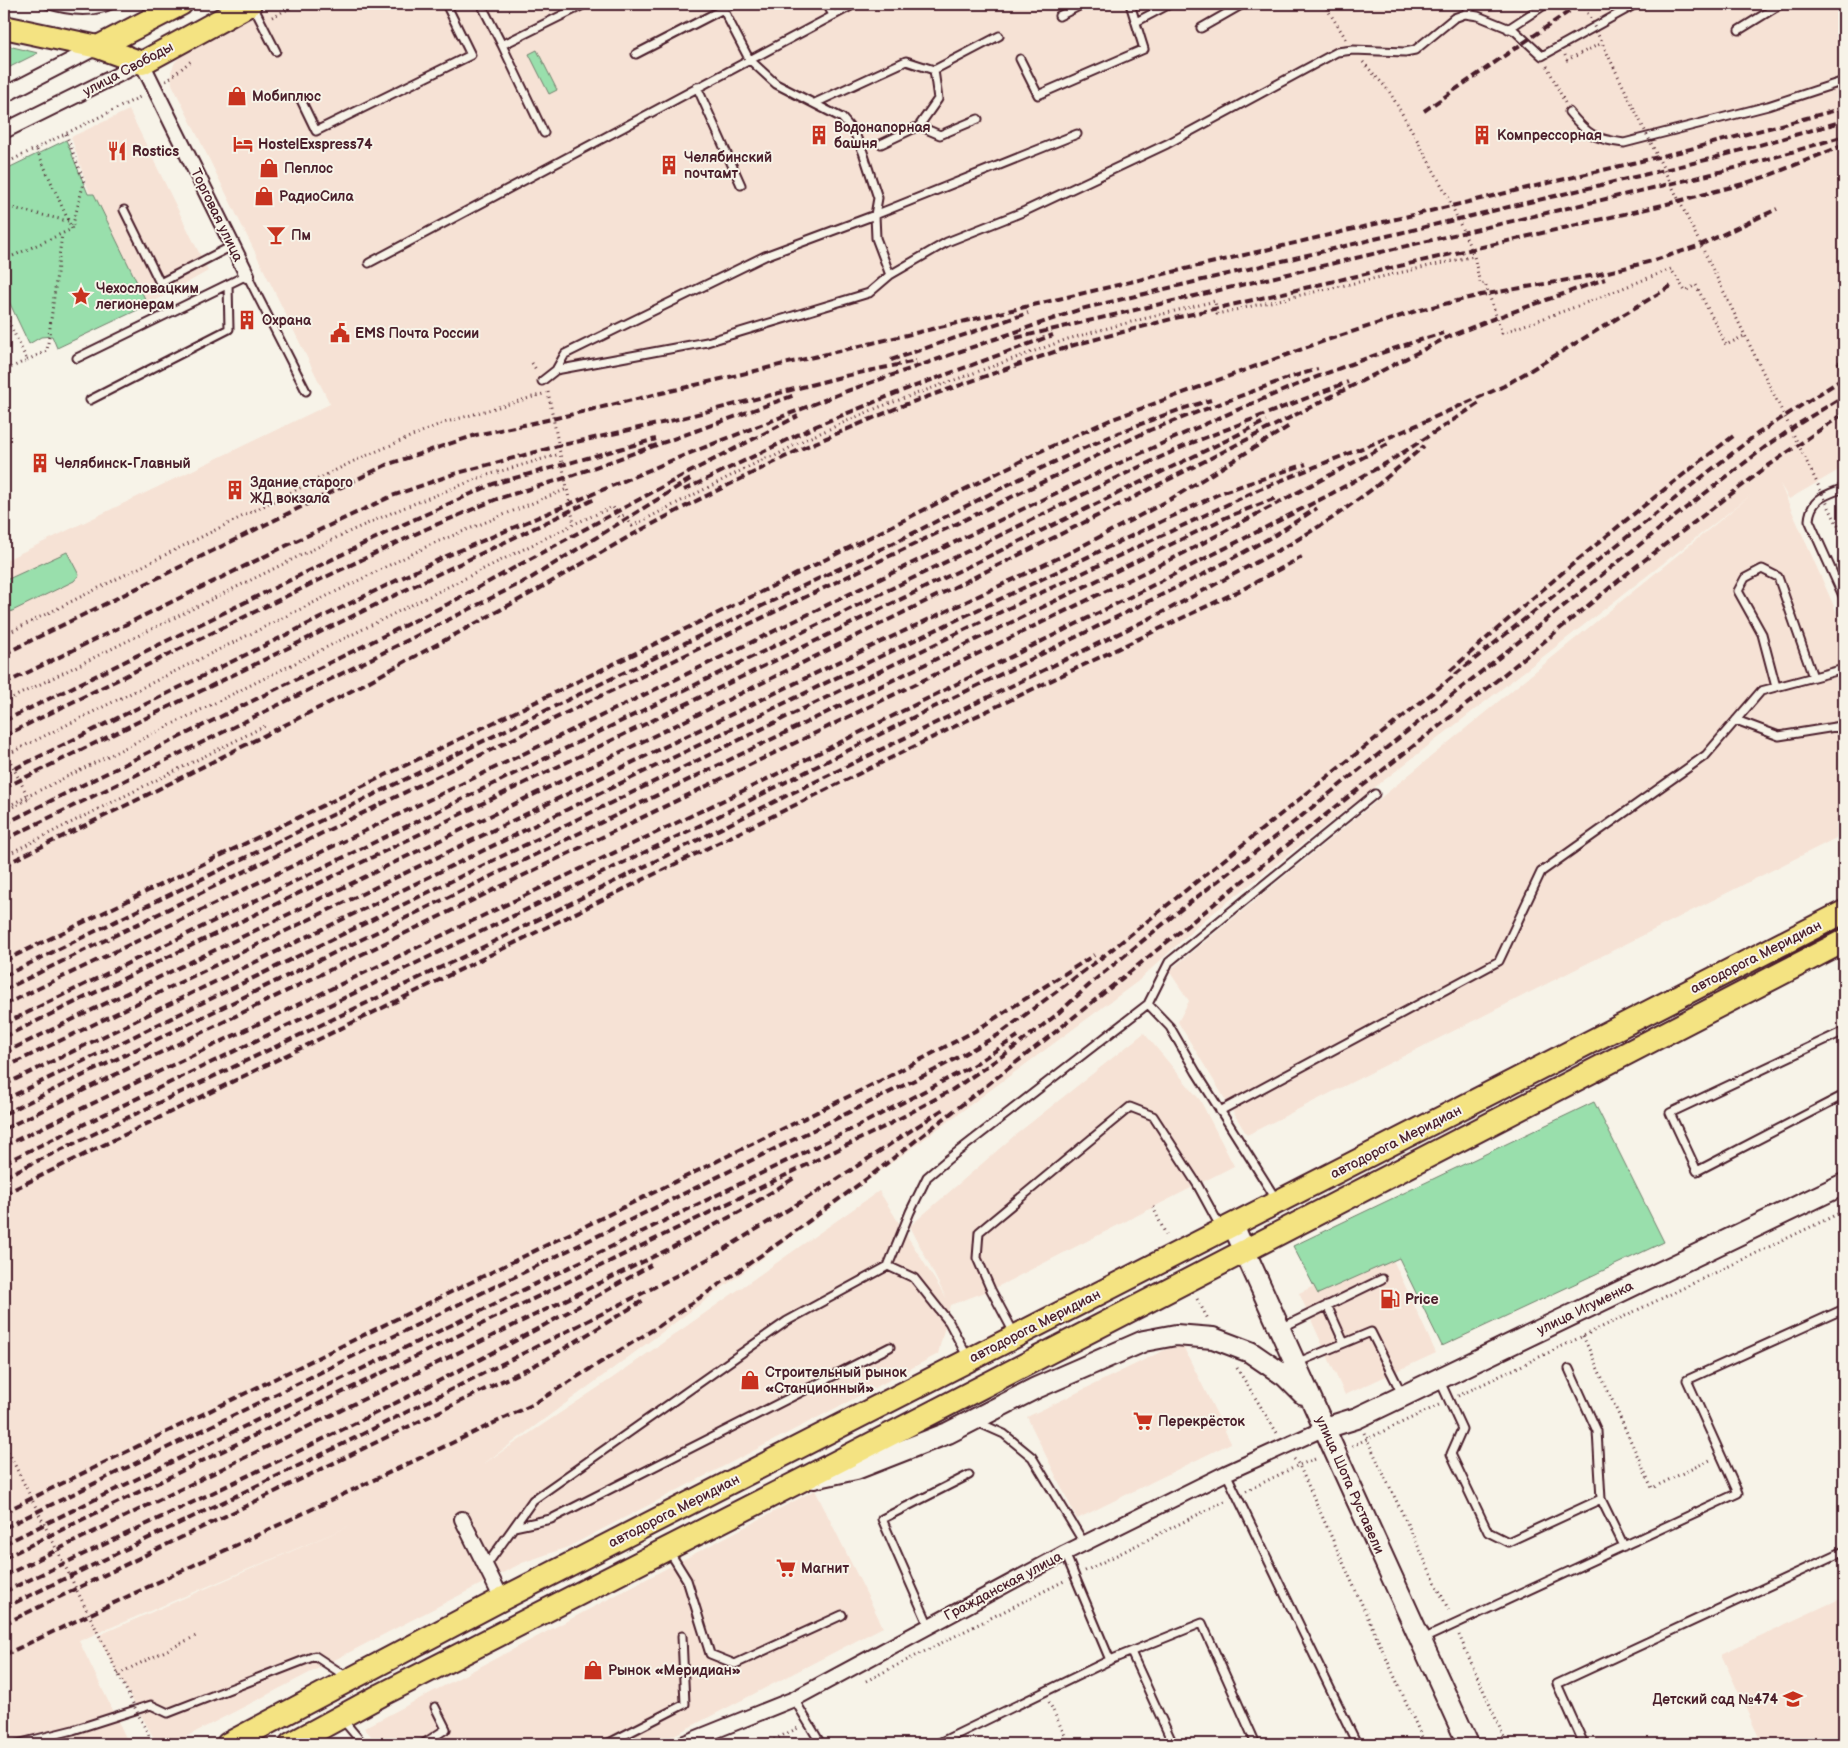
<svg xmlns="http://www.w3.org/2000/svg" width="1848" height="1748" font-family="'Balsamiq Sans',sans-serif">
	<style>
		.built { fill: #f6e2d5 }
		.green { fill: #99dfac; stroke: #727f6c }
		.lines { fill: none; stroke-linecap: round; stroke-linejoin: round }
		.lane-casing { stroke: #4a1f2b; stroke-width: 11 }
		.street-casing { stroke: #4a1f2b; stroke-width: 18 }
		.secondary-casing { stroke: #4a1f2b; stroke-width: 24 }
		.primary-casing { stroke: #4a1f2b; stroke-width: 26 }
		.path { stroke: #4a1f2b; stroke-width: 3; stroke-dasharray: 1 4; stroke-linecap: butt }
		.lane { stroke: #f7f3e8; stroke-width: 7 }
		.street { stroke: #f7f3e8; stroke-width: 14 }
		.secondary { stroke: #f7f3e8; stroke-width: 20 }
		.primary { stroke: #f4e382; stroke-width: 22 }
		.rail { stroke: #4a1f2b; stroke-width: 4; stroke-dasharray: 8 4; stroke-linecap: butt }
		.path-bridge { stroke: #4a1f2b; stroke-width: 3; stroke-dasharray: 1 4; stroke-linecap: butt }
		.labels { text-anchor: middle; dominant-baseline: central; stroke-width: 4; stroke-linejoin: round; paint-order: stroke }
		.street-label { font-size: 14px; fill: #4a1f2b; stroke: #f7f3e8 }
		.poi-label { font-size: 14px; font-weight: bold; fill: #4a1f2b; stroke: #f7f3e8; text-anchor: start }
	</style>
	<rect width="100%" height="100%" fill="#f7f3e8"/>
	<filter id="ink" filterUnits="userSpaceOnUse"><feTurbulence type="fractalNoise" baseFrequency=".02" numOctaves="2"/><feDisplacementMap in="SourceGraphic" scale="10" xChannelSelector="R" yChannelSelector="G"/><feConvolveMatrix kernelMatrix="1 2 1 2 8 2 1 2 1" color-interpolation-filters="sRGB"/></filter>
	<g filter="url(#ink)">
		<path class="built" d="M273,4h1571v463l-55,32 -9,-15 64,145v205l-597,301 -69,-113 11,-21 -20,-30 582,-476 -548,426 -66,61 -655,483 132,-88 265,-186 67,107 -36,-72 104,-90 130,-103 56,67 34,66 -243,124 -41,15 -12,49 -54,29 -316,164 -46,16 -350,181h-15l-60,-108 255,-111 -273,116 50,103h-125v-1183l326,-157 -158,-320 -1,-12 4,-10 9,-8 46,-29z
			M129,110l79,161 -60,34 -54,-111 -5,-2 -18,-55z
			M1389,1251l47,102 -91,42 -46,-102z
			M1181,1342l50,101 -154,76 -50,-102z
			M815,1490l68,137 -226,117h-279l-14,-16z
			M1844,1597v147h-82l-41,-90z"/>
		<path class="green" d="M4,45l34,8 -34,17z
			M537,50l20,40 -8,4 -20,-40z
			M66,140l22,54h6l54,111 -91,43 -5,-12 -11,1 -12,7 -25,-53v-121z
			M67,552l12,23 -5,6 -70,34v-34z
			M1594,1102l70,140 -222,104 -43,-88 -81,36 -25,-48z"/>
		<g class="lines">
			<defs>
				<path id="lane" d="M47,4c21,7 45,10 66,0
					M481,4l21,41 83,-41
					M827,4l6,11
					M253,6l23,45
					M723,9l26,50 27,25 66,34 12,14 9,20 15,46 -3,17 1,23 14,37 57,-33 78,-31 142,-67 170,-92 16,-2 52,2 10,-2 39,-32 11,-4 13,2 37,15 27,25 94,-52
					M1465,14l9,-10
					M1059,16l24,-12
					M1136,22l34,-18
					M1201,28l42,-24
					M1508,29l38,-25
					M1739,30l42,-26
					M502,45l42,88
					M636,54l97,-50
					M1020,59l18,36 106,-46 -14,-45
					M697,87l44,98
					M301,100l15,31 155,-76 -25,-51
					M815,103l91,-42 28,9 65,-34
					M1569,112c19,23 25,27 55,31l144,-37 76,-25
					M919,126l21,9 38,-16
					M881,144l38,-18 19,-27 -4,-29
					M124,210l36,73 72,-37
					M369,263l486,-259
					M77,358l170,-83 59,116
					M556,370l9,-16 200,-98 110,-41 202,-81
					M542,381l14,-11 151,-28 162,-49 21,-18
					M90,400l139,-71 -1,-45
					M1844,488c-18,7 -33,10 -35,32l35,78
					M1776,687l-14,-53 -24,-43 7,-13 17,-9 16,8 35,100
					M1736,720l43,16 62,-10 3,14
					M1148,1004l21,-42 206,-168
					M1844,1031l-174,82 27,58 147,-76
					M1220,1111l279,-150 42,-89 165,-117 55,-64 83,-22
					M888,1266l22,-54 17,-35 20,-17 201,-156 22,23 26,45 80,127
					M1327,1305l17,38
					M1281,1328l101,-49
					M1014,1333l-23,-43 -14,-32 2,-26 151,-125 23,9 44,68 24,44
					M1296,1363l75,-31 31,62
					M1569,1369l28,62 4,68 23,47
					M1440,1381l22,48 -11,25 37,78 20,10 93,-43
					M977,1422l27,12 28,23 52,86
					M1226,1473l131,271
					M514,1527l37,-8 339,-172
					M669,1551l18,29 23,74 25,10 107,-49
					M1065,1553l45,107
					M486,1566l47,-66 254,-179 101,-55 26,12 35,44 19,36
					M929,1626l-47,-107 87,-44
					M1423,1639l315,-146 -51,-113 157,-71
					M1131,1652l42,92
					M794,1699l27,45
					M342,1719l21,25
					M17,1744l56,-14 78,-25 17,8 147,-57 32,21
					M423,1744l23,-15 -11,-22
					M607,1744l78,-40 -3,-68
					M937,1744l173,-84 92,-37 54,121
					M1584,1744l-27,-60 287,-133"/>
				<path id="street" d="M4,95l93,-48
					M4,131l138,-68 105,212
					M462,1519l40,80
					M682,1744l112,-45 271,-146 161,-80 99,-45"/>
				<path id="secondary" d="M1233,1225l102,227 133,292
					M1325,1428l32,-10 46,-22 441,-212
					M814,1478l42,-9 92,-36 88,-45 108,-47 32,-6 37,3 37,14 35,24 18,18"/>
				<path id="primary" d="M4,27l94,20 44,16 108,-59
					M98,47l83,-43
					M228,1744l274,-145 1342,-687
					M291,1744l90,-49 419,-214 1044,-540"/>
			</defs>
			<use href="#lane" class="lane-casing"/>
			<use href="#street" class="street-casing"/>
			<use href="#secondary" class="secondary-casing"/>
			<use href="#primary" class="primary-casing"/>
			<path class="path" d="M1324,4l22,35
				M272,17l26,-13
				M1565,55l2,5 35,-17
				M1363,62l26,29 26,45 33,61 26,59
				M1547,66l18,37
				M166,81l25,-20
				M66,134l18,48 -12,46
				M4,164l138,-68
				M4,206l64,15
				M4,260l68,-31 -36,-81
				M4,312l23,48 -23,11
				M27,360l20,-9 15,-117
				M532,363l5,8
				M548,392l26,132
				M4,635l350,-174 86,-37 103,-30
				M4,702l340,-168 54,-24 86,-34 76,-22
				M4,756l428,-212 135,-55
				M4,759l4,-2
				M4,808l570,-284 39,-17 6,10 5,-2 8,11 134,-68 9,-2 29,-16 73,-32 191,-69 51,-14 96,-24 2,13 257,-58 6,28 5,-1 17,50 73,-26 96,-38 14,22 11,-6 30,60 20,-10
				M4,811l25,-12
				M4,856l263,-131
				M1153,1207l14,30
				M1197,1299l11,20
				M1583,1336l69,152 58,-28
				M1237,1368l40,65
				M1458,1396l386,-185
				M1364,1433l86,180
				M1352,1446l87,-41
				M1294,1459l5,6 126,279
				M1246,1491l53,-26 19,-7
				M1085,1571l142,-71
				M1459,1635l48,109
				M118,1674l78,-38
				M866,1681l198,-100
				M1049,1702l20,42
				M765,1744l33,-16"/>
			<use href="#lane" class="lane"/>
			<use href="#street" class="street"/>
			<use href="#secondary" class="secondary"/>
			<use href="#primary" class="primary"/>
			<path class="rail" d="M1424,111l156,-107
				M1016,338l696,-164 60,-16 72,-22
				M891,360l137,-47
				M1838,364l6,-5
				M684,490l132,-64 83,-34 154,-57
				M4,654l382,-189 90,-30 76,-16 1127,-267 165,-44
				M1450,671c92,-83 187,-162 286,-237
				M4,684l290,-142 98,-46 62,-22 104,-28 108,-24 179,-46 71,-15
				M4,721l398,-196 91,-41 163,-45
				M4,736l307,-152 115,-55 71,-30 68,-21 230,-83
				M4,774l438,-216 238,-101 167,-66 234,-82 629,-150 134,-38
				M4,788l430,-212 161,-77
				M4,824l444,-220 234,-128 116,-60
				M4,840l327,-161 200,-101 161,-100
				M4,865l131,-64 207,-105 195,-106 93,-54 60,-32 113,-56 101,-43 170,-60 101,-27 488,-113 80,-21 27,-9 74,-30
				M4,961l749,-365 286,-144 71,-32 214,-79 92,-30 65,-16 115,-20 56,-14 46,-15 79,-37
				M4,976c265,-130 531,-261 797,-389 43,-21 86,-40 128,-62 91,-46 182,-96 282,-125
				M4,990l572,-282 574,-278 138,-52 30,-9
				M4,1005c273,-131 547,-264 819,-398 112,-55 224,-111 338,-163 92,-42 185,-82 282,-111
				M4,1024l1127,-553 58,-27 159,-62
				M4,1037l1262,-616
				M4,1053l746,-364 349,-174 349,-178 42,-17 115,-41
				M4,1068l839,-408 228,-108 100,-53 120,-74
				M4,1085l842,-412 377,-181 83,-28
				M4,1100l1009,-494 247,-117 137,-55 107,-48 169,-101
				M4,1114l1223,-597 49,-19
				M4,1129l1182,-577 204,-109
				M4,1146l749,-360 369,-185 207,-106 61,-34 91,-59
				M4,1163l703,-341 213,-108 284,-140 71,-39 42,-27
				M4,1177l473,-227 317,-158 377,-184 121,-65 39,-24 43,-31 50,-42
				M4,1194l962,-473 277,-132 59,-32
				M4,1512l876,-431 95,-50 119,-76
				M4,1528l931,-458 63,-35 102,-76 607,-486 50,-39 87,-56
				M4,1544l854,-418 114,-60 46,-30
				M4,1558l878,-430 70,-38 59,-40 44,-34 41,-37 88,-72 110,-85 384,-308 86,-66 36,-25 44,-27
				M4,1576l669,-329 70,-37 53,-33
				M4,1592c218,-104 438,-205 647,-327
				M4,1608l329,-159 306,-154 71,-37 126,-78 109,-72
				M4,1624l543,-265 97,-59
				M4,1655l528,-250 127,-79 127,-88 83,-61 190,-148 237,-191 189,-148 144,-118 139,-106 72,-50"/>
			<path class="path-bridge" d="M1583,4l261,534
				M4,749l25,50
				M4,1443l149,301"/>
		</g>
	</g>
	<defs>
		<symbol id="shop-bare" viewBox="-9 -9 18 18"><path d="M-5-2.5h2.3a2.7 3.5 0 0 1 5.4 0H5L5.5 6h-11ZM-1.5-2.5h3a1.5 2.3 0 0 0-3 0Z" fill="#c8321e" stroke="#f7f3e8" stroke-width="2.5" paint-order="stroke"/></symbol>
		<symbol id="building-bare" viewBox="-9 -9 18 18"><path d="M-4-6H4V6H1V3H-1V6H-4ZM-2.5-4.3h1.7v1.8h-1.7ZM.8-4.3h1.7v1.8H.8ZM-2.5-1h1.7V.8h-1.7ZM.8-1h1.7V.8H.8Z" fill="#c8321e" stroke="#f7f3e8" stroke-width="2.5" paint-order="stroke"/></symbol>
		<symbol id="hotel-bare" viewBox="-9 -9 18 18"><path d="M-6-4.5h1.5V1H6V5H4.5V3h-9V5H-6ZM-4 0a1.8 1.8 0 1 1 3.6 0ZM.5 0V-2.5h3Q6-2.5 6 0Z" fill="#c8321e" stroke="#f7f3e8" stroke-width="2.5" paint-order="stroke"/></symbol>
		<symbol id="restaurant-bare" viewBox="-9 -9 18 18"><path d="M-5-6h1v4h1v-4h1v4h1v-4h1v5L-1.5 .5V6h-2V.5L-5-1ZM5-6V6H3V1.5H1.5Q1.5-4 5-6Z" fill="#c8321e" stroke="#f7f3e8" stroke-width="2.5" paint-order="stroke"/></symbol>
		<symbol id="bar-bare" viewBox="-9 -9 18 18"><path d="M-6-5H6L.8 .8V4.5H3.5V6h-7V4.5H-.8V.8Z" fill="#c8321e" stroke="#f7f3e8" stroke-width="2.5" paint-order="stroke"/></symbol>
		<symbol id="sight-bare" viewBox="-9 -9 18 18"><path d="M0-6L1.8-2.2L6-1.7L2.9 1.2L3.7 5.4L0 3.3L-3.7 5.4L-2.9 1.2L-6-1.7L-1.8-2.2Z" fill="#c8321e" stroke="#f7f3e8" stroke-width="2.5" paint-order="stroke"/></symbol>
		<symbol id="civic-bare" viewBox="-9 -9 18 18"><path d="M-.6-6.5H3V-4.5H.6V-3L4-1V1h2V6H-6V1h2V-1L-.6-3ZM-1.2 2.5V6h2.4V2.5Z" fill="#c8321e" stroke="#f7f3e8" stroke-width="2.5" paint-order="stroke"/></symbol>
		<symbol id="fuel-bare" viewBox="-9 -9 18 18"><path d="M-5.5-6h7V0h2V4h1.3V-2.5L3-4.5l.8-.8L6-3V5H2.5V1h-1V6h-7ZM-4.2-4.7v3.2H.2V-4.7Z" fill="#c8321e" stroke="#f7f3e8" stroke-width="2.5" paint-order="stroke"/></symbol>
		<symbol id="supermarket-bare" viewBox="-9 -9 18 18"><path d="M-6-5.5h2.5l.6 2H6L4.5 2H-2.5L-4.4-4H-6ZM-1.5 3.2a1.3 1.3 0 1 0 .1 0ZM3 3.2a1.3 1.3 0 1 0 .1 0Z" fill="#c8321e" stroke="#f7f3e8" stroke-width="2.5" paint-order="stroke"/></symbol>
		<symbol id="school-bare" viewBox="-9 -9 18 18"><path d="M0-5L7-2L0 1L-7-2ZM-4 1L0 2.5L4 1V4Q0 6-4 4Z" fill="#c8321e" stroke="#f7f3e8" stroke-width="2.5" paint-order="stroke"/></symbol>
	</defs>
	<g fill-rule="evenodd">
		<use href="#shop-bare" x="223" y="82" width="28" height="28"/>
		<use href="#building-bare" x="805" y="121" width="28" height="28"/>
		<use href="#building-bare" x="1468" y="121" width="28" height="28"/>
		<use href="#hotel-bare" x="229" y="130" width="28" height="28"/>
		<use href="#restaurant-bare" x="103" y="137" width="28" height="28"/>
		<use href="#building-bare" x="655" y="151" width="28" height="28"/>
		<use href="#shop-bare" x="255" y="154" width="28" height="28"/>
		<use href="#shop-bare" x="250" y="182" width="28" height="28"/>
		<use href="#bar-bare" x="262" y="221" width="28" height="28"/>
		<use href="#sight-bare" x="67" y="282" width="28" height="28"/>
		<use href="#building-bare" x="233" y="306" width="28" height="28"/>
		<use href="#civic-bare" x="326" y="319" width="28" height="28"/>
		<use href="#building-bare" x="26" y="449" width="28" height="28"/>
		<use href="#building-bare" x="221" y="476" width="28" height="28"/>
		<use href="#fuel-bare" x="1376" y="1285" width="28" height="28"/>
		<use href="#shop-bare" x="736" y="1366" width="28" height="28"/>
		<use href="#supermarket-bare" x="1129" y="1407" width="28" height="28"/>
		<use href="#supermarket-bare" x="772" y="1554" width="28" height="28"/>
		<use href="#shop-bare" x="579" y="1656" width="28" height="28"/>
		<use href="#school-bare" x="1779" y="1685" width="28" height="28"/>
	</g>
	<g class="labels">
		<g class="street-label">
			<text transform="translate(128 69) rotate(-28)">улица Свободы</text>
			<text transform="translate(217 215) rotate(64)">Торговая улица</text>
			<text transform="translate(1756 957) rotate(-27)">автодорога Меридиан</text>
			<text transform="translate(1396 1142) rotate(-27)">автодорога Меридиан</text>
			<text transform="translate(1585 1308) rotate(-26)">улица Игуменка</text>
			<text transform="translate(1035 1326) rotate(-27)">автодорога Меридиан</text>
			<text transform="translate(1350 1485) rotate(66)">улица Шота Руставели</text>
			<text transform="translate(674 1511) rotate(-27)">автодорога Меридиан</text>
			<text transform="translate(1003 1586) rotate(-28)">Гражданская улица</text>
		</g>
		<g class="poi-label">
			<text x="252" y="96">Мобиплюс</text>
			<text x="834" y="127">Водонапорная<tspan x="834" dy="16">башня</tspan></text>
			<text x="1497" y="135">Компрессорная</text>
			<text x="258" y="144">HostelExspress74</text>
			<text x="132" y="151">Rostics</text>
			<text x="684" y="157">Челябинский<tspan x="684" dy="16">почтамт</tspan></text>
			<text x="284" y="168">Пеплос</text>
			<text x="279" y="196">РадиоСила</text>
			<text x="291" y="235">Пм</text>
			<text x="96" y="288">Чехословацким<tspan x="96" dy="16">легионерам</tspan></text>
			<text x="262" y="320">Охрана</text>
			<text x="355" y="333">EMS Почта России</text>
			<text x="55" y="463">Челябинск-Главный</text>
			<text x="250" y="482">Здание старого<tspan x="250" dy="16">ЖД вокзала</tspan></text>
			<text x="1405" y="1299">Price</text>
			<text x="765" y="1372">Строительный рынок<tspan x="765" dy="16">«Станционный»</tspan></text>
			<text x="1158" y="1421">Перекрёсток</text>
			<text x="801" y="1568">Магнит</text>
			<text x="608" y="1670">Рынок «Меридиан»</text>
			<text x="1778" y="1699" text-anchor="end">Детский сад №474</text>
		</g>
	</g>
	<rect width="1848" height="1748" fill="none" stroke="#f7f3e8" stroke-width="20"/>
	<rect x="10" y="10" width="1828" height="1728" fill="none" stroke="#4a1f2b" stroke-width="2" filter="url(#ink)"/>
</svg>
